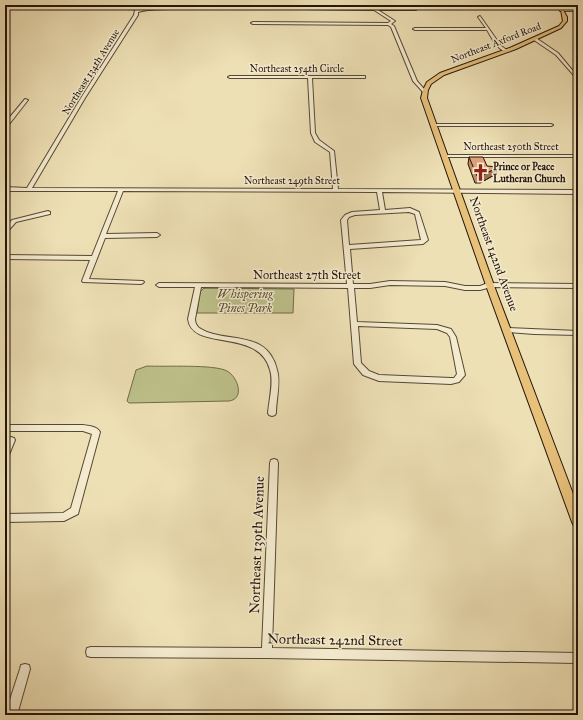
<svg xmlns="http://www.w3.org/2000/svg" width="583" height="720" font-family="'IM FELL Great Primer',serif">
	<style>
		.green { fill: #bdc18a; stroke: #706b4a }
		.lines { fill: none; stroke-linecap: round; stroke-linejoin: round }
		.minor-casing { stroke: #564835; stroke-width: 2 }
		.major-casing { stroke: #23150a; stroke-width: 2 }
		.minor { fill: #f4ebcf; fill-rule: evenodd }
		.major { fill: #e7c07a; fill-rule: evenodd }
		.wall { fill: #c08a67; stroke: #23150a }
		.shaded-wall { fill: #9c7054; stroke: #23150a }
		.building { fill: #dfa078; stroke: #23150a }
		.labels { text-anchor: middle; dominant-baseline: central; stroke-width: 3; stroke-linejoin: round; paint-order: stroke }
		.far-street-label { font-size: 10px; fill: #23150a; stroke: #f4ebcf }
		.far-poi-label { font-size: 10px; font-weight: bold; fill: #23150a; stroke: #f4ebcf; text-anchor: start }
		.street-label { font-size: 12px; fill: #23150a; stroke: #f4ebcf }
		.park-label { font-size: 12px; font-style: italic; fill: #595137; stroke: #f4ebcf }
		.near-street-label { font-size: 14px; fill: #23150a; stroke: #f4ebcf }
	</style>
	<rect width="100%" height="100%" fill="#eee0b5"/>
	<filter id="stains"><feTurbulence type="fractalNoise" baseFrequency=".005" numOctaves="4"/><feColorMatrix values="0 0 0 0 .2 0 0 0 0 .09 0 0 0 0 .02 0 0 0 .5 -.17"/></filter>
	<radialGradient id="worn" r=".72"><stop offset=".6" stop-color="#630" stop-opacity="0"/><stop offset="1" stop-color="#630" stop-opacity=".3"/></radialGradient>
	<path class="green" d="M5,5h129l-2,3 -127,-1z
		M204,288l90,1 -1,24h-96l3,-21z
		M147,366c17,1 67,-2 80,5 11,6 18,28 2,30l-100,2 -2,-2 9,-31z"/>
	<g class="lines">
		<defs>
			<path id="minor" d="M186,5h5c-16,7 -36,2 -53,7v3l-53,83 -53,90 301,1 -3,-37 -15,-10 -4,-9 -3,-55h-78l-2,-1 2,-1h135v2h-53l3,55 4,7 15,11 4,38 240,1v4l-196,-2 3,18 25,-2 9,4 9,28 -5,4 -73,5 3,35h17l20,-3 55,1 20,4h15l8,-3 90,1v4l-87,-1 -11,3h-15l-20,-4 -55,-1 -20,3h-16l3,34 80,3 14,4 5,8 9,38 -6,7 -8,2 -72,-3 -16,-6 -9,-11 -6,-76 -147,-1 -6,32c0,4 2,8 6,10 16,10 41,6 59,16 9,5 15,15 17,25 4,12 -1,30 -1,43l-1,2 -3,1 -3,-1 -1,-2c1,-13 6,-31 2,-43 -11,-43 -78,-18 -82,-51l7,-32h-36l-3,-2 3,-2 188,1 -6,-64 4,-5 7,-3 28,-2 -3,-18 -254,-1 -17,43 51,-1 3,2 -3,2 -52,1 -16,41 54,2 1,1 -1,1 -2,1 -58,-2 -1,-1 8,-21 -85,-1v-4l87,1 26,-65h-113v-4l22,1 54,-90 53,-83 1,-5c17,-4 34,-1 51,-5zM409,212l6,2 6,26 -72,5 -2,-25 2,-3 6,-2zM358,326l79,3 10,4 3,4 7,37 -3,4h-3l-72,-3 -10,-4 -8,-8z
				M305,5h2v2l110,1 -1,2h-38l17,11 -4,3 3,2 23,55 8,9v2h-2l-10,-11 -22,-54 -3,-2 -135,-1 -2,-1 2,-1 135,1 3,-2 -17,-11 -68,-1 -1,-1z
				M559,9h19v2h-18z
				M480,16l21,30 6,4v2c-10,-2 -15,-14 -20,-22h-72l-2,-1 2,-1h71l-8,-11z
				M534,38h2l22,15 20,24v3l-22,-25 -22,-15z
				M25,99l3,1 -21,27h-2v-4z
				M431,124h120l2,1 -2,1h-118l-2,-1z
				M443,155h135v2h-135z
				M48,211l2,1v2l-34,8 -9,10 -2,1v-5l7,-8z
				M506,328l72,3v4l-44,-1 -26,-2h-2l-1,-2z
				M5,425h78c6,1 14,1 17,7l-22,82 -14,7 -59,1v-8l58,-1 8,-5 21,-74 -9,-3h-78z
				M11,437l3,1 1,2 -7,17 -3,1v-13l3,-7z
				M274,459l3,1 1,3 -6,185 306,5v10l-311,-5 -176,-1 -4,-1 -1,-4 1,-4 4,-1 171,1 8,-185 1,-3z
				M25,664l4,1 1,4 -13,46h-12l15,-46 1,-4z"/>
			<path id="major" d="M561,10h2l4,7v4l-6,7 -45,21 -72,26 -13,9 -3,6 -1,8 69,193 82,216v20l-4,-1 -2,-4 -84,-231 -67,-193 2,-8 4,-8 13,-9 72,-26 47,-21 4,-5z"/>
		</defs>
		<use href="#minor" class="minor-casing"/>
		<use href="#major" class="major-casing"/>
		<use href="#minor" class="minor"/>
		<use href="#major" class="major"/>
	</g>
	<path class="wall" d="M469,157l27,17 -16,9h-5l-7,-19z"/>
	<path class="shaded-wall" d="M498,167l-2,7 -16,9 1,-7z"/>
	<path class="building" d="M469,157h14l4,9 11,1 -17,9h-4z"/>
	<defs>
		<symbol id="church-bare" viewBox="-9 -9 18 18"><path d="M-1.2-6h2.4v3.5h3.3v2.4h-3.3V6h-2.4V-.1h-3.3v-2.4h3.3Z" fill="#8f2418" stroke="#f4ebcf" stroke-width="2.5" paint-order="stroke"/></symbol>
	</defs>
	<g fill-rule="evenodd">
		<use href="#church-bare" x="468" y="160" width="25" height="25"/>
	</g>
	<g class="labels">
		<g class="far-street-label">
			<text transform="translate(496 43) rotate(-21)">Northeast Axford Road</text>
			<text x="297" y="69">Northeast 254th Circle</text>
			<text transform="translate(91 72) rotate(-58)">Northeast 134th Avenue</text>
			<text x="511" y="147">Northeast 250th Street</text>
			<text x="292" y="181">Northeast 249th Street</text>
		</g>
		<g class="far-poi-label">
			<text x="493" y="167">Prince or Peace<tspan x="493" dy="12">Lutheran Church</tspan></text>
		</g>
		<g class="street-label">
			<text transform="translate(494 254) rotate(70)">Northeast 142nd Avenue</text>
			<text x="307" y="275">Northeast 27th Street</text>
		</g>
		<g class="park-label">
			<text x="245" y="294">Whispering<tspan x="245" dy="14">Pines Park</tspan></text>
		</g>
		<g class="near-street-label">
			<text transform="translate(257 545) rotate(-88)">Northeast 139th Avenue</text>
			<text transform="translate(335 640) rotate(1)">Northeast 242nd Street</text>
		</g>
	</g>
	<rect width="583" height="720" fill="none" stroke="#eee0b5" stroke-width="20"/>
	<rect x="6" y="6" width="571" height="708" fill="none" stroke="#23150a" stroke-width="2"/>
	<rect x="10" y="10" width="563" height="700" fill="none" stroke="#23150a"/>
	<rect width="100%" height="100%" filter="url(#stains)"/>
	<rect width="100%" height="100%" fill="url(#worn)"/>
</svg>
